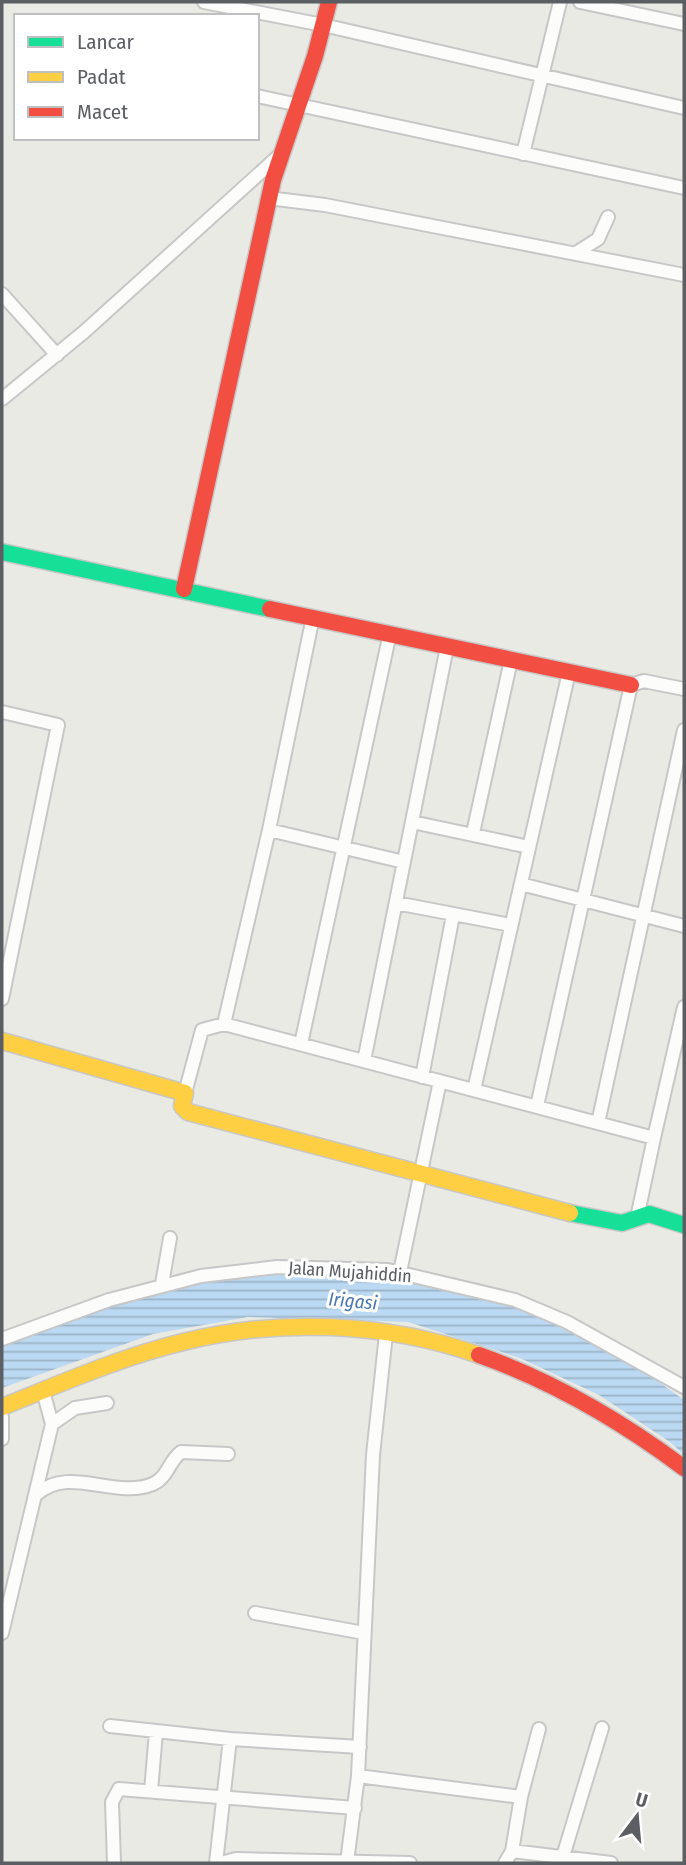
<svg xmlns="http://www.w3.org/2000/svg" width="686" height="1865" font-family="'Fira Sans Condensed',sans-serif">
	<style>
		.water { fill: url(#water-rules) }
		.lines { fill: none; stroke-linecap: round; stroke-linejoin: round }
		.street-casing { stroke: #c7c7c7; stroke-width: 16 }
		.fast-casing { stroke: #c7c7c7; stroke-width: 19 }
		.slow-casing { stroke: #c7c7c7; stroke-width: 19 }
		.jam-casing { stroke: #c7c7c7; stroke-width: 19 }
		.street { stroke: #fcfcfb; stroke-width: 12 }
		.fast { stroke: #16e098; stroke-width: 16 }
		.slow { stroke: #ffcf43; stroke-width: 16 }
		.jam { stroke: #f24e42; stroke-width: 16 }
		.labels { text-anchor: middle; dominant-baseline: central; stroke-width: 6; stroke-linejoin: round; paint-order: stroke }
		.street-label { font-size: 18px; fill: #5b5e62; stroke: #fff }
		.water-label { font-size: 19px; font-style: italic; fill: #4878b2; stroke: #fff }
	</style>
	<defs>
		<pattern id="water-rules" width="6" height="5" patternUnits="userSpaceOnUse" patternTransform="scale(1.75)"><rect width="6" height="5" fill="#bbd9f2"/><path d="M0 2.5h6" fill="none" stroke="#9bb3c7"/></pattern>
	</defs>
	<rect width="100%" height="100%" fill="#eaeae5"/>
	<path class="water" d="M351,1272l81,12 92,26 100,47 60,43v55l-14,-13 -71,-47 -79,-37 -112,-36 -160,-5 -95,17 -151,54v-45l154,-55 78,-14z"/>
	<g class="lines">
		<defs>
			<path id="street" d="M204,2l119,23 361,83
				M580,2l104,22
				M257,96l427,92
				M523,154l37,-152
				M268,198l57,7 359,70
				M576,253l22,-14 10,-22
				M2,294l55,61
				M2,399l82,-67 199,-180
				M2,712l56,13 -56,274
				M412,822l117,25
				M269,830l135,32
				M473,833l38,-173
				M521,884l163,42
				M396,903l115,22
				M224,1024l430,114 -17,80
				M301,1044l89,-411
				M364,1061l83,-414
				M422,1077l31,-162
				M474,1090l95,-418
				M185,1093l17,-63 22,-6 45,-194 44,-213
				M537,1106l94,-421 13,-4 40,8
				M598,1123l86,-393
				M654,1138l30,-131
				M400,1272l40,-191
				M162,1284l8,-46
				M2,1339l107,-39 92,-24 76,-9 111,3 127,30 52,22 117,65
				M2,1417v22
				M52,1424l23,-16 32,-5
				M36,1495c33,-31 78,5 117,-11 15,-7 16,-23 28,-32l47,2
				M255,1613l109,20
				M2,1633l50,-209 -9,-33
				M110,1726l120,13 130,8
				M358,1776l15,-321 13,-121
				M151,1791l5,-59
				M521,1797l18,-68
				M512,1851l99,12
				M347,1862l11,-86 163,21 -9,54 -7,12
				M114,1863l-2,-61 7,-13 236,19
				M216,1863l14,-124
				M221,1863l15,-4 174,4
				M561,1863l41,-135"/>
			<path id="fast" d="M2,552l268,57
				M570,1213l52,10 27,-9 35,11"/>
			<path id="slow" d="M2,1041l183,52 -3,13 6,6 382,101
				M2,1407c60,-24 119,-50 181,-65 97,-24 202,-20 296,13"/>
			<path id="jam" d="M184,589l89,-409 42,-124 14,-54
				M270,609l361,76
				M479,1355c76,27 141,65 205,113"/>
		</defs>
		<use href="#street" class="street-casing"/>
		<use href="#fast" class="fast-casing"/>
		<use href="#slow" class="slow-casing"/>
		<use href="#jam" class="jam-casing"/>
		<use href="#street" class="street"/>
		<use href="#fast" class="fast"/>
		<use href="#slow" class="slow"/>
		<use href="#jam" class="jam"/>
	</g>
	<g class="labels">
		<g class="street-label">
			<text transform="translate(350 1272) rotate(4)">Jalan Mujahiddin</text>
		</g>
		<g class="water-label">
			<text transform="translate(353 1301) rotate(5)">Irigasi</text>
		</g>
	</g>
	<rect width="686" height="1865" fill="none" stroke="#5b5e62" stroke-width="7"/>
	<rect x="14" y="14" width="245" height="126" fill="#ffffff" stroke="#bdbfc0" stroke-width="2"/>
	<rect x="28" y="37" width="35" height="10" fill="#16e098" stroke="#bdbfc0" stroke-width="2"/>
	<text x="77" y="49" font-size="21" fill="#5b5e62">Lancar</text>
	<rect x="28" y="72" width="35" height="10" fill="#ffcf43" stroke="#bdbfc0" stroke-width="2"/>
	<text x="77" y="84" font-size="21" fill="#5b5e62">Padat</text>
	<rect x="28" y="107" width="35" height="10" fill="#f24e42" stroke="#bdbfc0" stroke-width="2"/>
	<text x="77" y="119" font-size="21" fill="#5b5e62">Macet</text>
	<g transform="translate(637 1816) rotate(16)" stroke="#ffffff" stroke-width="5" paint-order="stroke">
	<path d="M0-5L12 26L0 18L-12 26Z" fill="#5b5e62"/>
	<text y="-10" font-size="19" font-weight="bold" text-anchor="middle" fill="#5b5e62">U</text>
	</g>
</svg>
